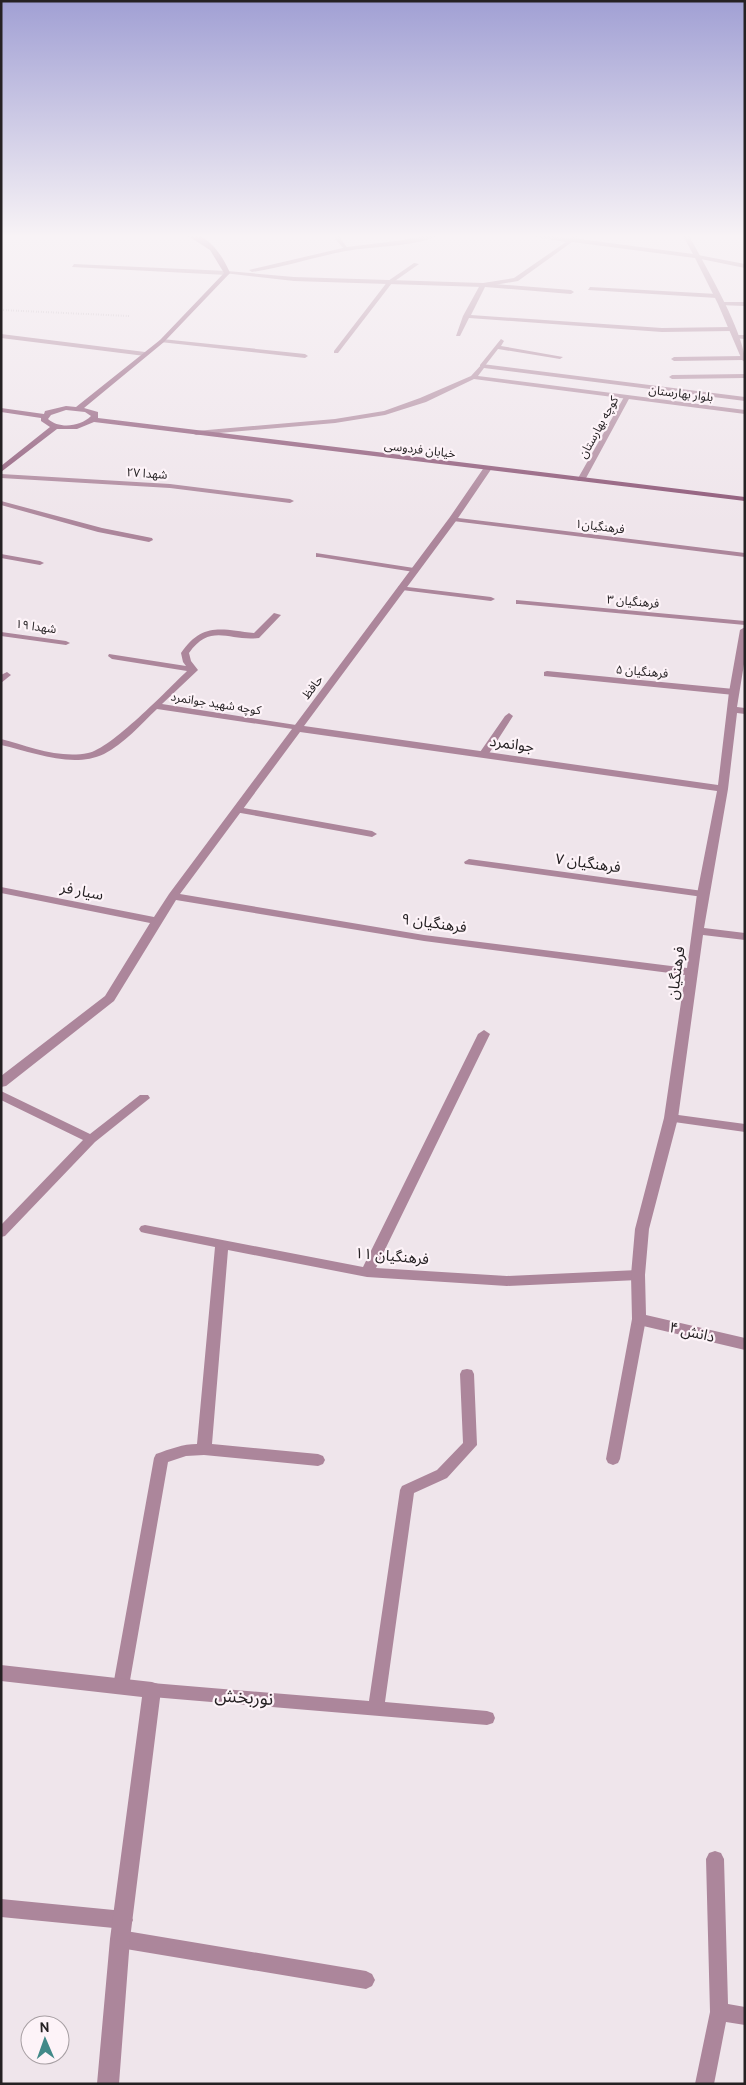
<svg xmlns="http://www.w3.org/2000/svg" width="746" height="2085" font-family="Cabin,'Noto Sans Arabic',sans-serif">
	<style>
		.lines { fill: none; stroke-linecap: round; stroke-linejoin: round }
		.path { stroke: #aaa2a7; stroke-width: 2; stroke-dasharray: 0.5 2; stroke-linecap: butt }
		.service { fill: #ac869b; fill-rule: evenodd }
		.minor { fill: #ac869b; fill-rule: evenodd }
		.secondary { fill: #8c5676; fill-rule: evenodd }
		.labels { text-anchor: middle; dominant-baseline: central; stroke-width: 4.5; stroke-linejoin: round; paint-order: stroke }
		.far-street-label { font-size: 12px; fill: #252123; stroke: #fdf3f8 }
		.street-label { font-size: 15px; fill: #252123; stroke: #fdf3f8 }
		.near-street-label { font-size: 18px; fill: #252123; stroke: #fdf3f8 }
	</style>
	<rect width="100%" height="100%" fill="#efe5eb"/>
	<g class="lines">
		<path class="path" d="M1,310l128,6"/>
		<path class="service" d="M336,234h4v4l9,12h-4l-10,-11z
			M574,234h5l-5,7h-4z
			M698,255l47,9v4l-49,-10z
			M414,263l5,1 -27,19 -54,70h-4v-2l54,-70z
			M74,264l153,7 3,2 -3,2 -155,-8z
			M483,283l88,7 3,2 -3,2 -86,-7 -14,28 191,13 69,-1 3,2 -3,2 -69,1 -193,-14 -9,18h-4l7,-20 17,-31z
			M590,287l127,7 3,2 -3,2 -129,-8z
			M721,302h24v4l-26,-1z
			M1,334l144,18 3,2 -3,2 -144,-18z
			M735,335h10v4l-12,-1v-2z
			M162,339l143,15 3,2 -3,2 -145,-16 -1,-1z
			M501,339l3,2 -3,5 62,11 -3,2 -62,-10 -14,18h-4v-2z
			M744,356v4l-70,1 -3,-2 3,-2z
			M745,374v4l-73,1 -3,-2 3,-2z
			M627,395l3,2 -45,83 -6,1 -2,-1 47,-83z
			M1,474l169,10 120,15 4,2 -4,2 -120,-15 -169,-10z
			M1,501l101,27 50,10 1,2 -4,2 -51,-10 -97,-27z
			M450,517l295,36v4l-292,-36h-3z
			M316,553l98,15 4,2 -4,2 -95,-15h-3z
			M1,554l39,7 4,2 -4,2 -39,-7z
			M399,586l92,11 4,2 -4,2 -89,-11 -4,-2z
			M516,600l229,21v4l-226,-21h-3z
			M274,613l7,2 -22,23c-29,4 -48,-16 -70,15l2,8 7,9 -36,34 134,21 3,1v4l-142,-21c-16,15 -33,35 -53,45 -32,15 -71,-2 -103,-9v-6c27,7 58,20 87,14 23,-4 79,-63 99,-82l-75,-12 -4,-3 1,-2 77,12 -3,-4 -2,-9c21,-31 40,-24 73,-20z
			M1,632l65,9 4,2 -4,2 -65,-9z
			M547,671l187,18 4,3 -4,3 -190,-19v-4z
			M7,672l4,3 -10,8v-8z
			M509,713l4,3 -25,39 -2,2h-6l-2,-2 27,-39z
			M238,807l134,24 5,3 -5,3 -137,-25 -2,-2z
			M469,859l234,32 5,3 -5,3 -238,-33 -1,-2z
			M484,1030l6,4 -114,234 131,8 131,-6 5,2 1,3 -1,3 -5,2 -131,6 -140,-9 -139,-27 -16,194 106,10 5,2 2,4 -2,4 -5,2 -114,-11 -18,1 -18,6 -39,224 -2,5 -6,2 -6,-2 -2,-5 41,-228 2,-4c14,-5 27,-10 41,-10l18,-197 -70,-14 -4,-1 -2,-3 2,-3 4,-1 218,42 115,-233z
			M1,1091l89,43 50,-39h8l2,3 -55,44 -90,94 -4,1v-12l82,-85 -82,-40z
			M671,1114l74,10v8l-78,-11 -2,-3z
			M639,1314l5,1 2,4 -26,140 -2,4 -5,2 -5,-2 -2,-4 26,-140 2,-4z
			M467,1369l5,1 2,4 3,71 -30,33 -33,15 -29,209 102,9 6,2 2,5 -2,5 -6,2 -335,-28 -6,-2 -2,-5 2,-5 6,-2 217,18 31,-211 2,-4 35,-16 26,-27 -3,-69 2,-4z
			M715,1851l6,2 3,6 4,145 17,3v18l-19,-3 -12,62h-19l15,-72 -4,-153 3,-6z
			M1,1899l123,12 6,3 3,6 -3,6 -6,3 -123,-12z
			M120,1930l246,41 6,3 3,6 -3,6 -6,3 -246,-41 -6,-3 -3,-6 3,-6z"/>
		<path class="minor" d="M433,234h8c-22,13 -69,12 -95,17 -31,6 -62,16 -94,21l-3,-2 98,-23 57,-7z
			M518,234l54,4 121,16 -11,-20h6c14,26 57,99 57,128l-3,-2 -24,-56 -23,-46 -123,-16 -54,39 -35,6 -189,-6 -70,-8 3,-2 67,6 189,6 31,-5 52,-36z
			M482,364l263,33v4l-261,-33 -6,8 267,34v4l-271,-35 -48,23 -41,13 -50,8 -139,12 -4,-2 4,-2 139,-12 49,-8 36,-13 51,-22z
			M485,466l7,2 -36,53 -152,205 414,59 11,-93 11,-62 5,-3v31l-8,49 8,1v6l-8,-1 -9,76 -24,139 41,5v7l-42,-5 -25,183 -29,111 -4,46 1,40 99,23v12l-106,-25 -5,-2 -2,-4 -1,-44 4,-46 29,-111 21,-143 -261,-34 -248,-41 -62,101 -108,85 -5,1v-11l104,-80 45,-73 -149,-30v-6l153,30 15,-23 281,-377zM300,732l417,59 -20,103 -10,74 -263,-33 -244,-41z
			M1,1665l151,17 6,2 3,6 -31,249 -11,145h-22l13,-145 32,-242 -141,-16z"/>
		<path class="secondary" d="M185,234c22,-3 38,22 45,39l-66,69 -80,66 14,4v6l647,79v4l-651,-79 -17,7h-20l-56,43v-6l49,-39 -9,-6v-3l-40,-6v-4l43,6 1,-3 21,-5 10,1 84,-67 64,-67 -14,-23zM66,410l19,2 6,4c-11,11 -32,13 -43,3l3,-4z"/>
	</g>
	<linearGradient id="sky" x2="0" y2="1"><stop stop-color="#a1a0d4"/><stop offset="0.45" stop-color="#f8f3f6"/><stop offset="1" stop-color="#f8f3f6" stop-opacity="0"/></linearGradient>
	<rect width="746" height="525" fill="url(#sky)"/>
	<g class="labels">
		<g class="far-street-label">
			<text transform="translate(681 393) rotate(7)">بلوار بهارستان</text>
			<text transform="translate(598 427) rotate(-61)">کوچه بهارستان</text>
			<text transform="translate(420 449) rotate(7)">خیابان فردوسی</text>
			<text transform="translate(147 473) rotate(4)">۲۷ شهدا</text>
			<text transform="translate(600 526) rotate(7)">فرهنگیان۱</text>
			<text transform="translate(633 601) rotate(5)">فرهنگیان ۳</text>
			<text transform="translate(36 626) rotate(8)">شهدا ۱۹</text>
			<text transform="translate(642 671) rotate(5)">فرهنگیان ۵</text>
			<text transform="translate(312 687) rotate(-53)">حافظ</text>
			<text transform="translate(216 703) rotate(9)">کوچه شهید جوانمرد</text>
		</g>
		<g class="street-label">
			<text transform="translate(512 744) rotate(8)">جوانمرد</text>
			<text transform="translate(588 863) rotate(8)">فرهنگیان ۷</text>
			<text transform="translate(82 891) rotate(11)">سیار فر</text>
			<text transform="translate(434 923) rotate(8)">فرهنگیان ۹</text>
			<text transform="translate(676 973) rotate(-82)">فرهنگیان</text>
			<text transform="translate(392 1256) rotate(5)">فرهنگیان ۱۱</text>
			<text transform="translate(692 1332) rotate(13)">دانش ۴</text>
		</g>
		<g class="near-street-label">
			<text transform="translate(244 1697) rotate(4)">نوربخش</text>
		</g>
	</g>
	<rect width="746" height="2085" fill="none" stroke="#252123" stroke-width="5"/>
	<g transform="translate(45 2040) rotate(358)"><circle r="24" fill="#fdf3f8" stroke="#a79fa3"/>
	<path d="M0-4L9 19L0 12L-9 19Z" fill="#418988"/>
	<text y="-8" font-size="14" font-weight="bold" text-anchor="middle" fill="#252123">N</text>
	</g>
</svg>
